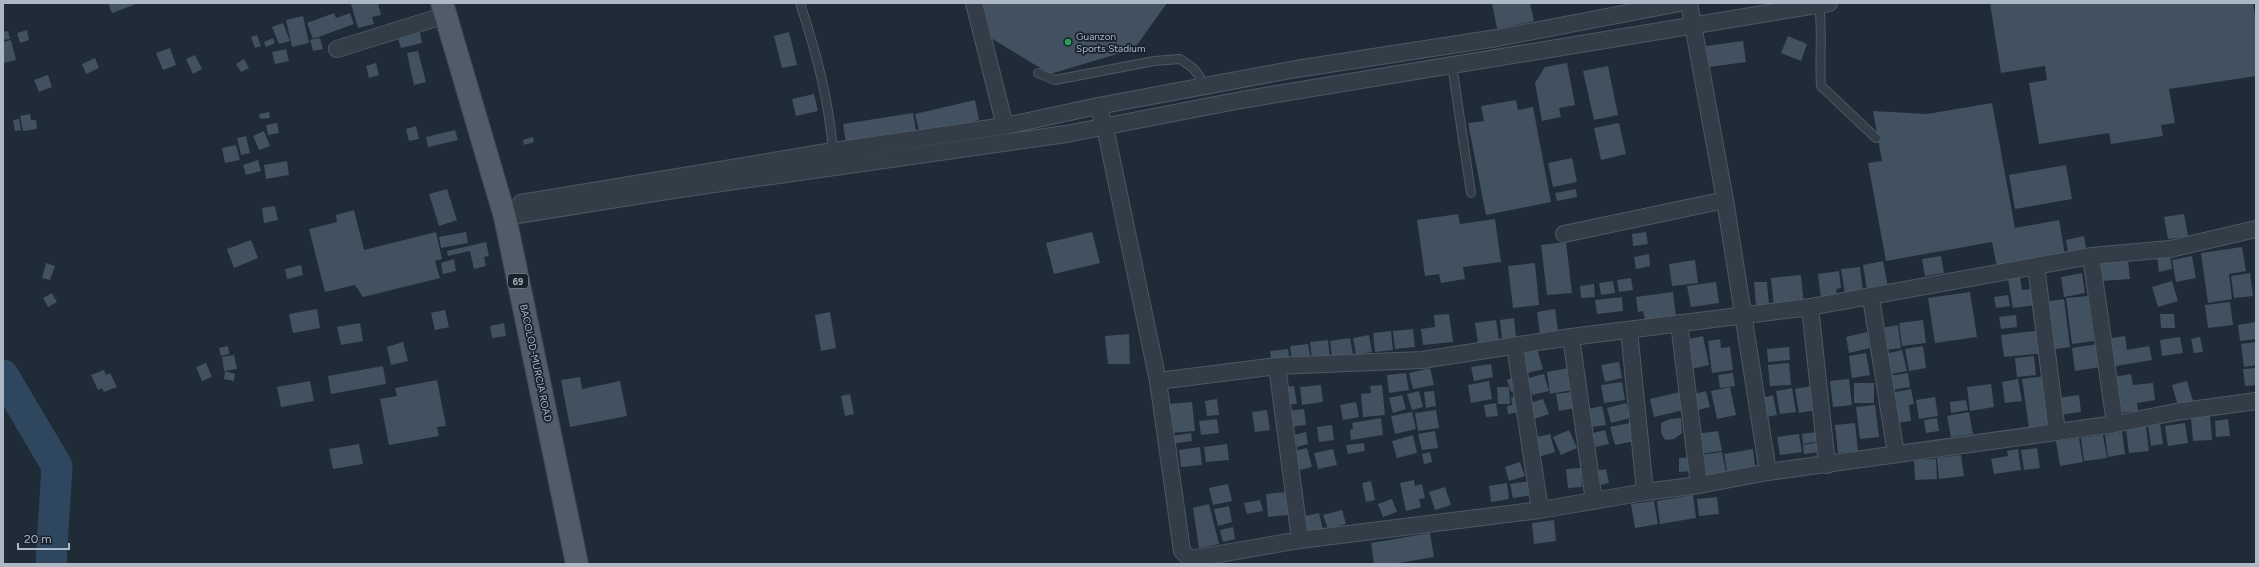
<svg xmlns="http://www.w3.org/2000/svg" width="2259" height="567" font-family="Figtree,sans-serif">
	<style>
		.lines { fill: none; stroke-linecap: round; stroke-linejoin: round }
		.river { stroke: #2f475e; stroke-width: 31 }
		.building { fill: #415160 }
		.lane-casing { stroke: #4d5863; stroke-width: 10 }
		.street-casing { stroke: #4d5863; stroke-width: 18 }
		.primary-casing { stroke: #3c4651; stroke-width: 24 }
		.lane { stroke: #323d48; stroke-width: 8 }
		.street { stroke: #323d48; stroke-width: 16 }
		.primary { stroke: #505c68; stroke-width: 22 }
		.leisure-dot { fill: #2e9e5b; stroke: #18222c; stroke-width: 1.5 }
		.labels { text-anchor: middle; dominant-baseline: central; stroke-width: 3.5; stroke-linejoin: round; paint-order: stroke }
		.shield { fill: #18222c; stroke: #808b97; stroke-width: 1 }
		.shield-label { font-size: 9px; font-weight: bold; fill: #acb8c5 }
		.poi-label { font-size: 10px; fill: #acb8c5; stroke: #18222c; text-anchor: start }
		.street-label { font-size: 10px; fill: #acb8c5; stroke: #18222c }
	</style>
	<rect width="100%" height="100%" fill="#1f2b37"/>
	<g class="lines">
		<path class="river" d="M3,375l54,91 -6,98"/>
	</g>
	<path class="building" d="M108,3h31l-27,10z
		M370,3h8l3,12 -9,2 2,7 -16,4 -7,-24z
		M978,3h189l-33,46 -84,25 -64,-39z
		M1492,3h38l4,18 -37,8z
		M1990,3h263l3,18v55l-87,13 6,34 -14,2 2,11 -52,8 -2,-11 -70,11 -10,-61 18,-3 -2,-14 -44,7z
		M334,13l2,5 14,-5 4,11 -41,15 -6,-16z
		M303,16l6,27 -17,4 -6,-27z
		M283,23l7,18 -11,3 -7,-17z
		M419,29l3,14 -21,5 -4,-13z
		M27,30l2,10 -9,3 -3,-10z
		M8,31l2,8 -7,1v-8z
		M789,32l8,33 -15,3 -8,-32z
		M257,35l4,11 -6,2 -4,-11z
		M1788,36l19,8 -6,17 -20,-8z
		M273,38l2,5 -9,4 -2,-5z
		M320,38l3,11 -10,2 -3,-11z
		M11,40l5,20 -13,3v-21z
		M1743,41l3,21 -37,5 -3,-21z
		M170,48l6,17 -13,5 -7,-17z
		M286,49l3,12 -14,3 -3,-12z
		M418,51l8,31 -12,3 -7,-32z
		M195,55l7,14 -9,5 -7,-15z
		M95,58l4,10 -13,6 -4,-10z
		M244,59l5,9 -8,4 -5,-8z
		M376,63l3,12 -10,3 -3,-12z
		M1567,63l8,42 -16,3 2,9 -19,4 -7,-38 10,-16z
		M1608,66l10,49 -24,5 -11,-49z
		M48,75l4,12 -13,5 -5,-12z
		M814,94l4,17 -22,5 -4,-17z
		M975,100l4,20 -59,14 -5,-20z
		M1516,100l2,10 15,-3 18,95 -65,13 -18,-92 16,-2 -3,-15z
		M1992,103l23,125 44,-8 6,35 -68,12 -5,-25 -106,19 -18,-98 14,-2 -9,-50 54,3z
		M269,112l1,6 -10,1 -1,-5z
		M913,113l3,18 -70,12 -3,-19z
		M30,114l1,6h5l1,9 -14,2 -3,-15z
		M19,119l2,11 -6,1 -2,-11z
		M277,123l2,10 -11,2 -2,-10z
		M1619,123l7,31 -25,6 -7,-32z
		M416,126l3,13 -10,2 -3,-12z
		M455,130l3,10 -30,7 -2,-10z
		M264,131l6,15 -11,4 -6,-14z
		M246,136l4,17 -9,2 -4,-17z
		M533,137l1,5 -10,3 -1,-5z
		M236,145l4,15 -15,3 -3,-15z
		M1572,158l5,24 -24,5 -5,-24z
		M258,160l3,11 -15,4 -3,-10z
		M287,161l2,14 -23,4 -2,-14z
		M2066,165l6,34 -57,10 -6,-34z
		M447,189l10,31 -18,6 -10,-32z
		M1576,189l1,8 -20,4 -2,-8z
		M275,206l3,14 -14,3 -2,-15z
		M354,210l10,40 72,-18 6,27 -7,2 5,17 -77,19 -8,-12 -30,7 -16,-63 28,-7 -1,-7z
		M1458,214l2,10 35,-5 6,43 -38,5 2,12 -24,4 -2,-9 -14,2 -8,-56z
		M2184,214l4,22 -20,3 -4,-22z
		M466,232l2,11 -27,5 -2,-11z
		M1092,232l8,31 -46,11 -8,-31z
		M1646,232l2,12 -15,2 -1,-12z
		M2084,236l3,18 -18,3 -3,-17z
		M251,240l7,18 -24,10 -7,-19z
		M486,242l3,14 -5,1 2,9 -12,3 -4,-18 -22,5 -1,-5z
		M1566,242l6,51 -25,2 -6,-50z
		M2242,247l4,24 -17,3 3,25 -24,4 -7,-50z
		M1649,254l1,12 -14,3 -2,-12z
		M2170,255l2,14 -13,3 -2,-15z
		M1941,256l3,17 -19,3 -3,-17z
		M2192,256l4,22 -20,4 -4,-22z
		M454,259l2,12 -13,3 -2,-11z
		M1695,260l3,23 -26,3 -3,-22z
		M2128,260l2,19 -29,2 -2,-18z
		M1883,261l5,26 -21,3 -4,-25z
		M46,263l9,3 -5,14 -8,-2z
		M1535,263l4,42 -26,3 -5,-42z
		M301,265l2,10 -16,4 -2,-10z
		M1860,267l3,25 -18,2 -4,-25z
		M1839,271l2,17 -5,1 1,8 -16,2 -3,-25z
		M2082,273l3,20 -21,4 -3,-20z
		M2250,273l3,23 -19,2 -3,-22z
		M1801,275l3,31 -30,3 -3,-31z
		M2020,277l2,13 11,-1 2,16 -22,3 -5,-29z
		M1631,278l2,12 -14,2 -2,-12z
		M1613,281l2,12 -14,2 -2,-12z
		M2172,281l6,20 -20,6 -6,-20z
		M1716,282l3,21 -28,4 -4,-21z
		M1754,282h13l2,24h-13z
		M1594,284l1,13 -14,1 -1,-12z
		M1673,292l3,24 -31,4 -2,-9 -5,1 -2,-15z
		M1970,292l7,45 -42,6 -7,-45z
		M52,293l5,9 -9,5 -5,-9z
		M2008,295l2,11 -14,2 -2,-11z
		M2088,296l6,45 -22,3 -6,-46z
		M1622,297l1,14 -26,3 -2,-14z
		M2064,299l6,48 -21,3 -6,-48z
		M2230,302l3,23 -25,3 -3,-23z
		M317,309l3,19 -27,5 -4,-19z
		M1555,309l3,22 -18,3 -3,-22z
		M445,310l4,17 -14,3 -4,-17z
		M830,312l6,36 -15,3 -6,-36z
		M1449,314l4,28 -30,3 -2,-16 14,-2 -1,-12z
		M2160,314h14l1,14h-14z
		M2016,315l1,12 -16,2 -2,-12z
		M1514,318l2,19 -14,2 -2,-19z
		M1496,320l3,21 -21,2 -3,-20z
		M1923,320l3,23 -24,3 -3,-23z
		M2256,322v17l-16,2 -2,-16z
		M360,323l3,18 -22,4 -4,-18z
		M504,323l2,13 -14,2 -2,-12z
		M1898,325l3,23 -16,2 -4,-22z
		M1413,329l2,18 -20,2 -2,-18z
		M2042,330l3,23 -41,4 -3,-22z
		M1391,331l2,19 -18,2 -2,-19z
		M1867,332l3,16 -21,5 -3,-16z
		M1129,334l1,30h-22l-3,-28z
		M1369,335l3,17 -16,3 -3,-17z
		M1703,336l6,29 -18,4 -6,-29z
		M2125,336l2,14 22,-4 3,14 -42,7 -4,-28z
		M2180,337l3,16 -21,3 -2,-16z
		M2200,337l3,15 -9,1 -3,-14z
		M1350,338l3,16 -21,2 -2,-15z
		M1720,339l1,9 9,-1 3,23 -21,3 -4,-32z
		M1328,340l2,18 -18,1 -2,-17z
		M403,342l5,19 -17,4 -4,-18z
		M2256,342v23l-12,2 -3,-23z
		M1308,344l3,16 -19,2 -2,-16z
		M2098,344l3,23 -26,4 -3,-23z
		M228,346l1,8 -8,2 -2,-8z
		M1923,346l3,22 -17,3 -4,-22z
		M1789,347l1,13 -22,2 -1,-13z
		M1288,349l2,13 -18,3 -2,-14z
		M1537,349l6,20 -15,4 -6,-19z
		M1902,350l5,21 -16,3 -5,-20z
		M1866,353l4,22 -18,3 -3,-22z
		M234,355l3,14 -13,2 -2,-14z
		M2034,356l2,19 -19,2 -2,-19z
		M1619,362l3,16 -17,4 -4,-17z
		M206,363l6,14 -10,4 -6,-14z
		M1789,363l2,22 -21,1 -2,-21z
		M1491,364l2,13 -19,4 -3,-14z
		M383,366l3,18 -55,10 -3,-18z
		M1430,368l4,17 -21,4 -4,-16z
		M1568,368l4,22 -22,4 -3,-22z
		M2256,368v17l-11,1 -2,-17z
		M104,370l2,5 4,-2 7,14 -13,5 -2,-4 -4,2 -7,-15z
		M225,371l10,3 -1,7 -10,-2z
		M1406,373l3,17 -20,3 -2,-18z
		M1733,373l2,13 -15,2 -2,-13z
		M1908,373l2,14 -19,3 -3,-14z
		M1544,374l5,17 -17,4 -4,-17z
		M2131,374l2,11 20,-2 2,17 -18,3 1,8 -21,2 -4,-36z
		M2044,376l7,49 -22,3 -7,-49z
		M580,377l2,12 38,-8 7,35 -57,11 -9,-47z
		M1512,378l5,12 -6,2 -4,-12z
		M1849,379l3,26 -19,2 -3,-26z
		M2018,379l4,22 -17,2 -3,-21z
		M437,380l9,46 -9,1 2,9 -50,9 -9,-46 17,-3 -2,-8z
		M310,381l4,20 -33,6 -4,-20z
		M1489,381l3,18 -21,4 -3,-18z
		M2187,381l6,20 -15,5 -6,-21z
		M1622,382l3,18 -21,3 -3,-18z
		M1854,383h20v20h-20z
		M1991,384l3,23 -24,4 -3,-24z
		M1321,385l2,17 -21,3 -2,-18z
		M1382,385l3,30 -22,2 -2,-23 10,-1 -1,-7z
		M1294,386l3,18 -12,1 -2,-18z
		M1812,386l4,24 -17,3 -4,-24z
		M1497,387h12l1,17h-12z
		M1730,387l6,28 -19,4 -6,-28z
		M1792,388l4,24 -16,2 -4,-23z
		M1911,389l3,15 -5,1 2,16 -16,2 -5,-30z
		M1419,391l4,16 -11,3 -5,-16z
		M1434,391l2,15 -10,2 -2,-16z
		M1706,391l4,16 -16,4 -4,-16z
		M1572,392l3,16 -16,3 -3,-17z
		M1680,392l4,18 -30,7 -4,-18z
		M850,394l4,20 -9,2 -4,-20z
		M1402,395l4,14 -13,4 -4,-15z
		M1773,395l4,20 -10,2 -5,-19z
		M2079,395l2,17 -22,3 -2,-17z
		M1518,396l2,16 -12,2 -1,-8 5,-1 -1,-8z
		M1935,397l3,19 -19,3 -3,-19z
		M1217,399l2,16 -12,1 -2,-15z
		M1543,399l6,15 -15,5 -5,-16z
		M1966,400l2,10 -17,3 -1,-11z
		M1192,402l3,29 -24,2 -3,-29z
		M1356,402l3,15 -16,3 -3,-15z
		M1496,403l2,13 -12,1 -2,-12z
		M1626,403l4,15 -19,5 -4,-15z
		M1875,405l4,32 -19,2 -4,-32z
		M1602,406l4,19 -14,2 -4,-18z
		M1304,409l2,16 -16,2 -2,-16z
		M1267,410l3,20 -15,2 -3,-20z
		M1436,410l3,18 -21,3 -3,-18z
		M1412,412l4,17 -21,5 -4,-18z
		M1969,412l4,22 -22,3 -4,-21z
		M2210,416l2,24 -19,1 -2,-23z
		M1381,418l2,17 -32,5 -1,-10 3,-1 -1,-6z
		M1681,418l1,15 -8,6 -9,1 -4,-7v-10l9,-4z
		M1937,418l2,13 -13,2 -2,-13z
		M1217,419l2,14 -18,2 -2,-14z
		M2228,419l2,17 -14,1 -1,-16z
		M1630,423l5,18 -20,4 -5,-18z
		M1855,423l3,28 -20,2 -3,-28z
		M2160,423l3,21 -12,2 -3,-21z
		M2185,423l3,20 -20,3 -3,-20z
		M1332,425l2,15 -15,2 -2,-15z
		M2146,426l3,25 -20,2 -3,-24z
		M1569,430l8,18 -16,7 -8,-18z
		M1605,430l4,14 -13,3 -3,-14z
		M1435,431l3,17 -16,2 -4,-16z
		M1718,431l4,20 -22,3 -4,-20z
		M1306,432l2,12 -11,3 -3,-12z
		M1818,432l1,9 -16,3 -1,-10z
		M2122,432l3,22 -17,3 -3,-22z
		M1191,433l1,8 -20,3 -1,-8z
		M1550,434l5,18 -17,5 -5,-19z
		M1799,434l3,18 -22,3 -3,-18z
		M1413,435l4,18 -20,5 -5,-17z
		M2103,435l4,23 -23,3 -3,-23z
		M2079,438l4,24 -23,4 -4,-25z
		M1819,442l2,10 -17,2 -1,-9z
		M1364,443l1,8 -17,3 -2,-9z
		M359,444l4,20 -30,5 -4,-20z
		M1227,444l2,16 -23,2 -2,-15z
		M1200,447l2,18 -21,2 -2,-17z
		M1307,448l5,19 -16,4 -5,-19z
		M2037,448l3,20 -16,2 -3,-20z
		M1333,449l4,16 -19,4 -4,-16z
		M1753,449l2,18 -28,4 -3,-17z
		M2018,449l3,21 -27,4 -3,-15 17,-3 -1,-5z
		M1430,452l2,10 -8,2 -2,-10z
		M1722,452l4,20 -22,4 -3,-21z
		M1961,455l3,21 -25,3 -2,-21z
		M1694,457v14l-15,1v-14z
		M1936,459l1,20 -22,1 -1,-20z
		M1520,462l5,14 -16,5 -4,-14z
		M1581,468l1,19 -14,1 -2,-19z
		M1606,469l3,14 -12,3 -3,-15z
		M1414,480l1,6 7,-2 3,14 -6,1 2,8 -15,4 -6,-28z
		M1371,481l4,19 -9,2 -4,-19z
		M1530,481l2,14 -19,3 -3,-14z
		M1507,483l2,16 -18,3 -2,-16z
		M1228,484l4,17 -19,4 -4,-17z
		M1445,487l6,18 -16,5 -6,-18z
		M1286,492l2,23 -20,2 -2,-23z
		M1693,495l3,23 -36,6 -3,-23z
		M1717,497l2,17 -20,2 -2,-17z
		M1392,499l5,13 -14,5 -5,-13z
		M1260,500l3,11 -16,3 -3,-11z
		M1654,501l4,23 -23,4 -4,-24z
		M1209,504l10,40 -20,4 -6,-40z
		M1229,506l3,16 -14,4 -4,-17z
		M1342,510l4,14 -18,5 -5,-14z
		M1319,513l4,17 -20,4 -3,-17z
		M1554,520l2,21 -22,3 -2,-21z
		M1233,527l2,12 -12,3 -3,-12z
		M1430,533l4,24 -41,7h-19l-3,-21z"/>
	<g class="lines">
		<defs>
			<path id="lane" d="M800,3c16,49 29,97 33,148
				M1819,4c4,28 0,54 2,82l55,52
				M1452,65l19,128
				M1038,73l17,7 99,-19 26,-2 13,9 7,9 1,10"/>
			<path id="street" d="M974,3l31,123
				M1689,3l36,197 43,272
				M337,49l109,-34
				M1098,106l7,21 53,254 119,-15 145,-6 149,-23 239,-30 281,-51 79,-7 86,-20
				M521,203l312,-52 172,-25 93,-20 198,-37 201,-31 183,-35
				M505,217l168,-27 393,-56 175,-34 588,-97
				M1564,234l161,-34
				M2091,256l24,168
				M2036,266l21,166
				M1871,298l25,156
				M1810,307l17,158
				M1679,323l20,162
				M1629,330l16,162
				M1571,337l23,164
				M1515,346l25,164
				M1277,366l23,174
				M1158,381l24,170 8,8 110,-19 240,-30 105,-18 54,-7 69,-13 347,-48 61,-12 80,-11"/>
			<path id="primary" d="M442,3l63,214 72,347"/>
		</defs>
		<use href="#lane" class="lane-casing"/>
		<use href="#street" class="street-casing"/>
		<use href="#primary" class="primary-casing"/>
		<use href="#lane" class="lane"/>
		<use href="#street" class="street"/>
		<use href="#primary" class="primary"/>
	</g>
	<circle class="leisure-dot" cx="1068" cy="42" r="4"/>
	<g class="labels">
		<rect class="shield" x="508" y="274" width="20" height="14" rx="3"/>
		<g class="shield-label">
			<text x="518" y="281">69</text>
		</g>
		<g class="poi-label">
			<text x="1076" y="36">Guanzon<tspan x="1076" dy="12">Sports Stadium</tspan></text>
		</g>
		<g class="street-label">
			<text transform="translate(536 363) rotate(78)">BACOLOD-MURCIA ROAD</text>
		</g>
	</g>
	<rect width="2259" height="567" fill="none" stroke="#acb8c5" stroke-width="8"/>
	<path d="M18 543v6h51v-6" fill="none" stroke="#acb8c5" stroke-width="2"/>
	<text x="24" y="543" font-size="12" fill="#acb8c5" stroke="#18222c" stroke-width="3" paint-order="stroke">20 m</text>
</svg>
